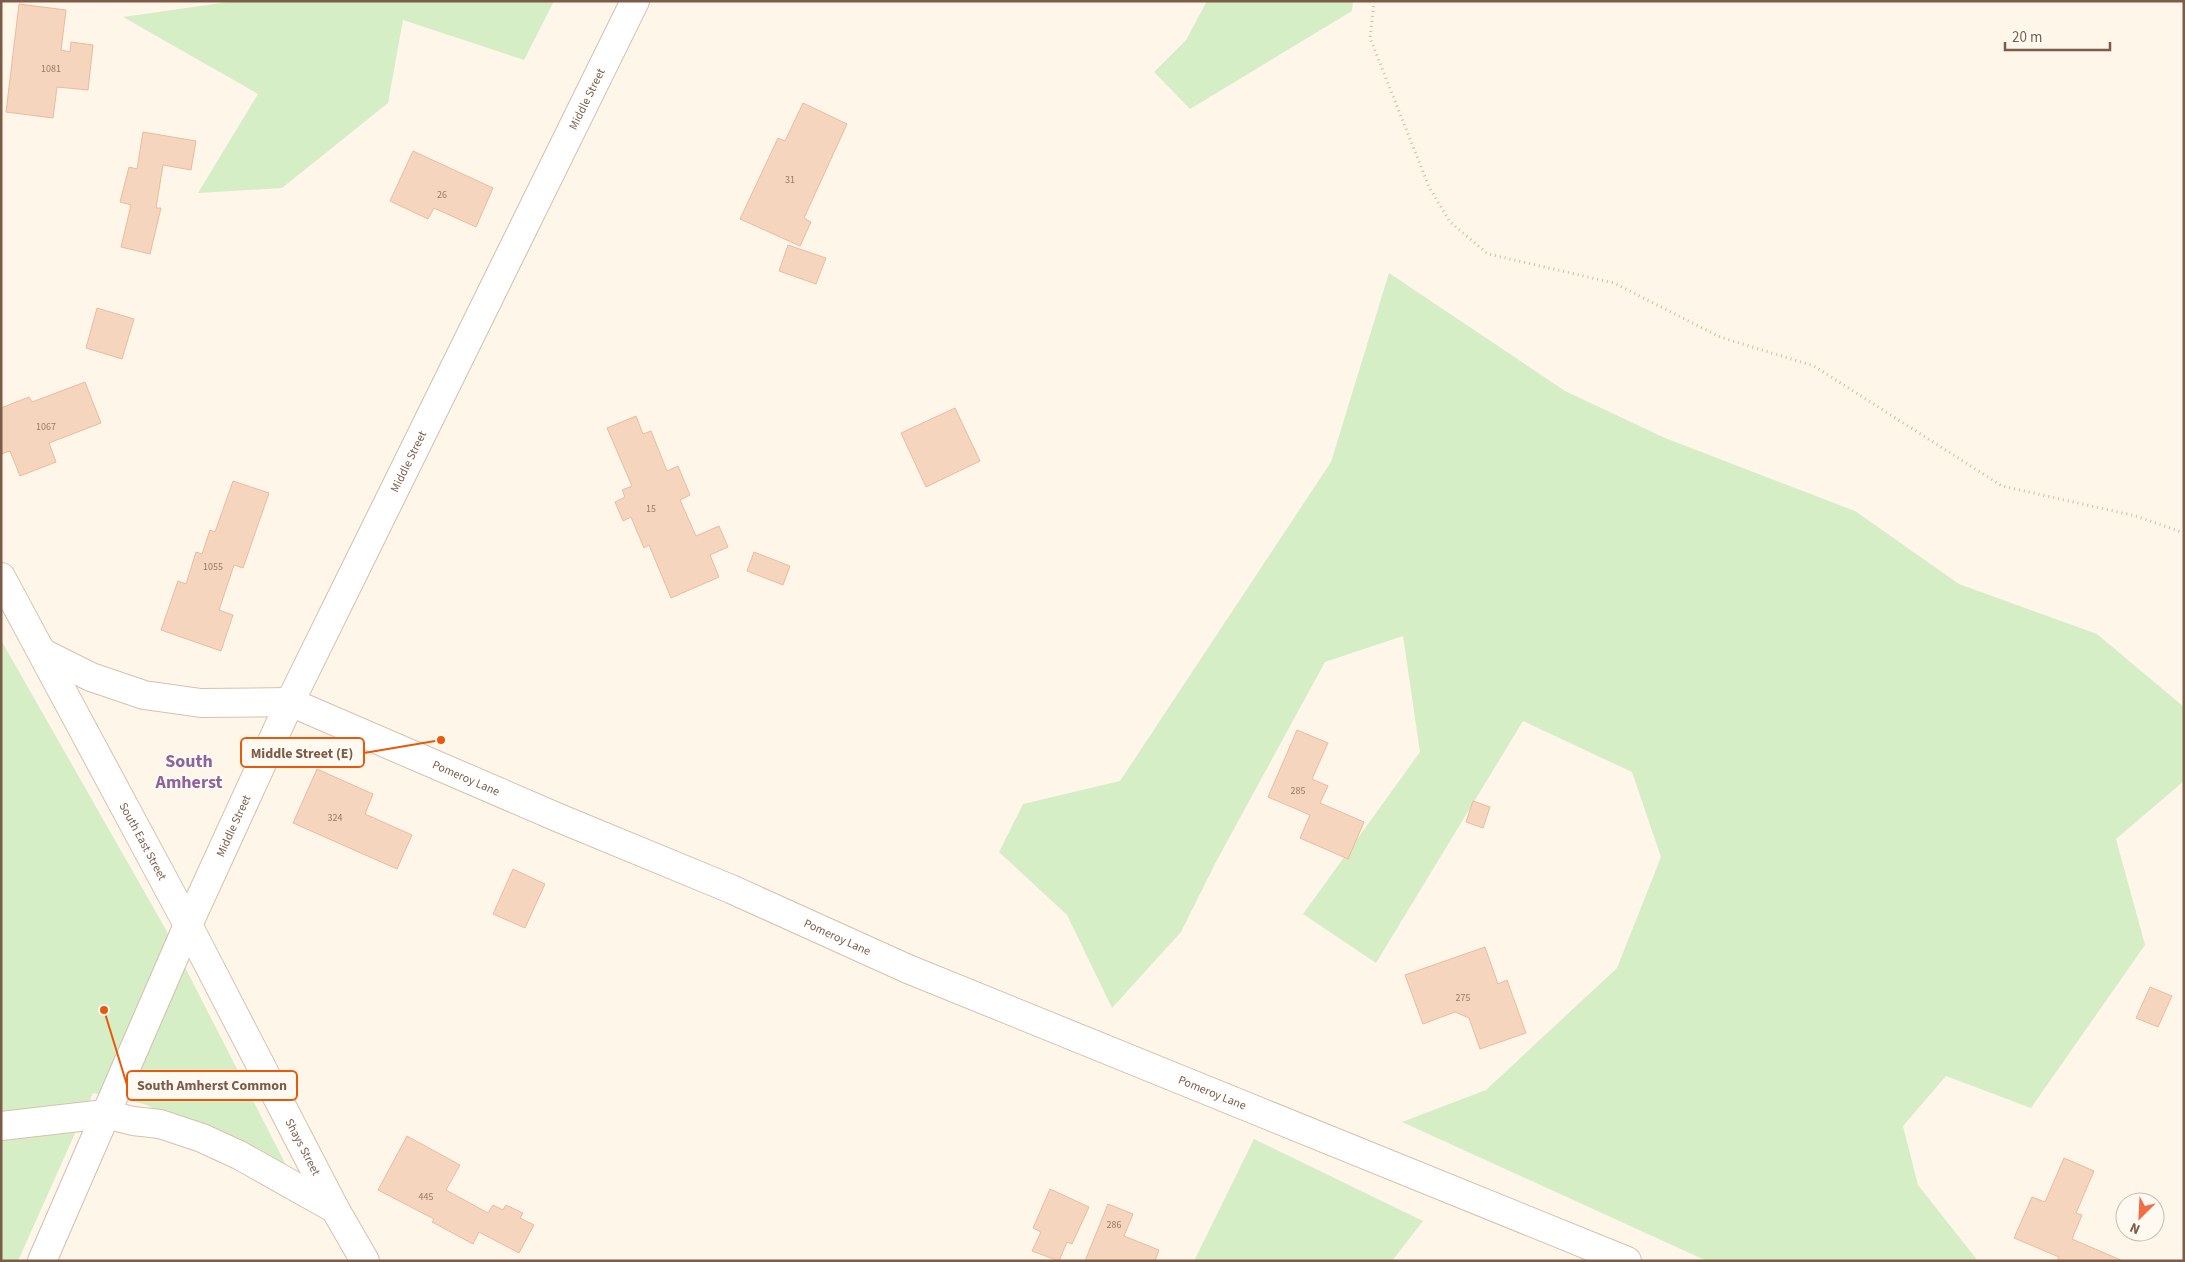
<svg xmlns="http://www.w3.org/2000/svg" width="2185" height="1262" font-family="'Source Sans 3',sans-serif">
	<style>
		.green { fill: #d6eec5 }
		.building { fill: #f6d5be; stroke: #ebbb9d }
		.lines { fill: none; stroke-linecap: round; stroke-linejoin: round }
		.street-casing { stroke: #d3bead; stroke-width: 30 }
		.secondary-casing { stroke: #d8c0ac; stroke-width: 30 }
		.path { stroke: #dcb8a0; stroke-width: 3; stroke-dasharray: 1 4; stroke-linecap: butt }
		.street { stroke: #fff; stroke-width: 28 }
		.secondary { stroke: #fff; stroke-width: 28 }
		.labels { text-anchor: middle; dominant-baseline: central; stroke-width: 4.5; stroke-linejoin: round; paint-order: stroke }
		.number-label { font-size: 10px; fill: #9a7a66 }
		.street-label { font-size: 12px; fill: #7c5c49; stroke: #fffaf1 }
		.district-label { font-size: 18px; font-weight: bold; fill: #8c659f; stroke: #fffaf1 }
		.leader { fill: none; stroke: #e8590c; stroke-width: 2 }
		.callout-dot { fill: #e8590c; stroke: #fffaf1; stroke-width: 2 }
		.callout { fill: #fffaf1; stroke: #e8590c; stroke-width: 2 }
		.callout-label { font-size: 14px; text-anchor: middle; font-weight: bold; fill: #7c5c49 }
	</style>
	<rect width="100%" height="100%" fill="#fef6e9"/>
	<path class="green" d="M235,1h319l-30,59 -121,-40 -15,83 -106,85 -84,5 60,-99 -135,-77z
		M1207,1h146l-1,10 -162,98 -36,-37 32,-32z
		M1389,273l176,118 100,47 190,73 104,73 138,50 87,73v74l-68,58 29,106 -114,163 -85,-32 -43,50 15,59 60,76h-271l-305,-139 84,-32 131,-122 44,-111 -29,-85 -109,-51 -147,242 -73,-49 117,-162 -17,-116 -78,26 -108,198 -36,72 -69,76 -45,-93 -68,-63 24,-48 97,-23 211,-319z
		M1,640l164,288 121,237 -142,-61 -51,-11 -75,168h-17z
		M1254,1139l169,82 -31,40h-198z"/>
	<path class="building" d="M19,4l47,6 -5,40 9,2 1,-10 22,3 -5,45 -31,-3 -4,31 -47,-6z
		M803,103l44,21 -43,94 7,4 -11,24 -60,-27 38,-81 7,3z
		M143,132l53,9 -5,29 -28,-5 -7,43h5l-11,46 -29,-7 10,-42 -11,-3 9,-35 8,2z
		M413,151l80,37 -17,39 -42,-19 -6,11 -38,-18z
		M788,245l38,13 -10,26 -37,-13z
		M97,308l37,11 -12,40 -36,-11z
		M85,382l16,41 -52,20 7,19 -36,14 -10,-25 -9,3v-46l28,-11 3,5z
		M955,408l25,53 -54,26 -25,-54z
		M636,416l7,18 8,-3 16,40 11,-5 12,29 -10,5 16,36 23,-10 9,21 -18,8 9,22 -48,21 -22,-53 -5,3 -13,-31 -8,4 -8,-19 10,-5 -3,-7 10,-4 -25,-58z
		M233,481l36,12 -26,75 -9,-3 -15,45 14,5 -12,36 -60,-21 17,-49 8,3 10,-32 6,2 8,-24 5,2z
		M754,552l36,14 -7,19 -36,-14z
		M1297,730l31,13 -16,36 16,7 -8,17 44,19 -16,37 -48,-21 10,-23 -42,-18z
		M317,769l56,25 -8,20 47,21 -15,34 -104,-46z
		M1473,801l17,6 -7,21 -17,-6z
		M513,869l32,15 -20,44 -32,-14z
		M1485,947l13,37 9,-4 19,53 -46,16 -11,-31 -14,-6 -32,12 -18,-49z
		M2150,987l22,9 -14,31 -22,-9z
		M407,1136l53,29 -14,25 42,23 5,-8 10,5 3,-5 17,8 -3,5 14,7 -15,28 -40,-21 -6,12 -41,-22 2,-3 -56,-29z
		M2064,1158l30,13 -18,42 6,2 -10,24 51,22h-66l2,-4 -45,-19 18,-41 13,5z
		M1050,1189l39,18 -17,37 -5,-2 -8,19 -27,-10 9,-19 -8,-4z
		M1108,1204l25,10 -9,22 35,14 -4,11h-70z"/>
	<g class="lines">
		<defs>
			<g id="street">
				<path id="s1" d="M290,702l345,-701"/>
				<path d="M42,1261l146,-336"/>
			</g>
			<g id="secondary">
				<path id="s2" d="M1,577l187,348 147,284 30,52"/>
				<path id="s3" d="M43,653l48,24 53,18 57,8 89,-1 269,116 172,71 177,80 719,292"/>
				<path id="s4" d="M188,925l102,-223"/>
				<path d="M1,1126l104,-12 28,7 27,3 42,14 37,17 96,54"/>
			</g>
		</defs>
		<use href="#street" class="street-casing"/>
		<use href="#secondary" class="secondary-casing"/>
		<path class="path" d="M1374,1l-4,37 59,149 21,35 38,32 126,29 106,54 94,29 188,120 134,30 48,17"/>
		<use href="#street" class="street"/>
		<use href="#secondary" class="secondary"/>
	</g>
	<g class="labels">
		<g class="number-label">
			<text x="51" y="69">1081</text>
			<text x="790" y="180">31</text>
			<text x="442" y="195">26</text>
			<text x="46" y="427">1067</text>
			<text x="651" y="509">15</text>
			<text x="213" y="567">1055</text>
			<text x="1298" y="791">285</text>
			<text x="335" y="818">324</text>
			<text x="1463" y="998">275</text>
			<text x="426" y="1197">445</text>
			<text x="1114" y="1225">286</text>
		</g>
		<g class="street-label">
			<text stroke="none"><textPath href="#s1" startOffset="672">Middle Street</textPath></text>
			<text stroke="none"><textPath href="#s1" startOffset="268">Middle Street</textPath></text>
			<text stroke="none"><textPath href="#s3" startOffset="448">Pomeroy Lane</textPath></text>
			<text stroke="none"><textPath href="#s4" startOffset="109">Middle Street</textPath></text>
			<text stroke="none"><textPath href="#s2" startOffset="300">South East Street</textPath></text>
			<text stroke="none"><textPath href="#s3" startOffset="852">Pomeroy Lane</textPath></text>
			<text stroke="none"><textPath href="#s3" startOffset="1258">Pomeroy Lane</textPath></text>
			<text stroke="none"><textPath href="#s2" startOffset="645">Shays Street</textPath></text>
		</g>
		<g class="district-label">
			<text x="189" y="761">South<tspan x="189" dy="21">Amherst</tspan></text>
		</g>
	</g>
	<path class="leader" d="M441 740L364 753M104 1010L127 1085"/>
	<g class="callout-dot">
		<circle cx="441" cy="740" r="5"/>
		<circle cx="104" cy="1010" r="5"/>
	</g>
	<g class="callout">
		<rect x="241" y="738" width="123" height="29" rx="5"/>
		<rect x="127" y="1071" width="170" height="29" rx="5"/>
	</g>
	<g class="callout-label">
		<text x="302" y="758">Middle Street (E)</text>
		<text x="212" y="1090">South Amherst Common</text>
	</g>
	<rect width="2185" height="1262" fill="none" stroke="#7c5c49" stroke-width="5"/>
	<g transform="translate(2140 1217) rotate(204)"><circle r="24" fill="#fffaf1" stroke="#cbbbae"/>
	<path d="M0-4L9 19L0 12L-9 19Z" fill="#f26c45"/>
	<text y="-8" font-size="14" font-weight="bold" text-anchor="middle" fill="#7c5c49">N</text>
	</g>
	<path d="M2005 42v8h105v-8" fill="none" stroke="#7c5c49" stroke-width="2.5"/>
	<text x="2012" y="42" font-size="15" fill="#7c5c49" stroke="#fffaf1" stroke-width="4" paint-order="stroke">20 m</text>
</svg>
